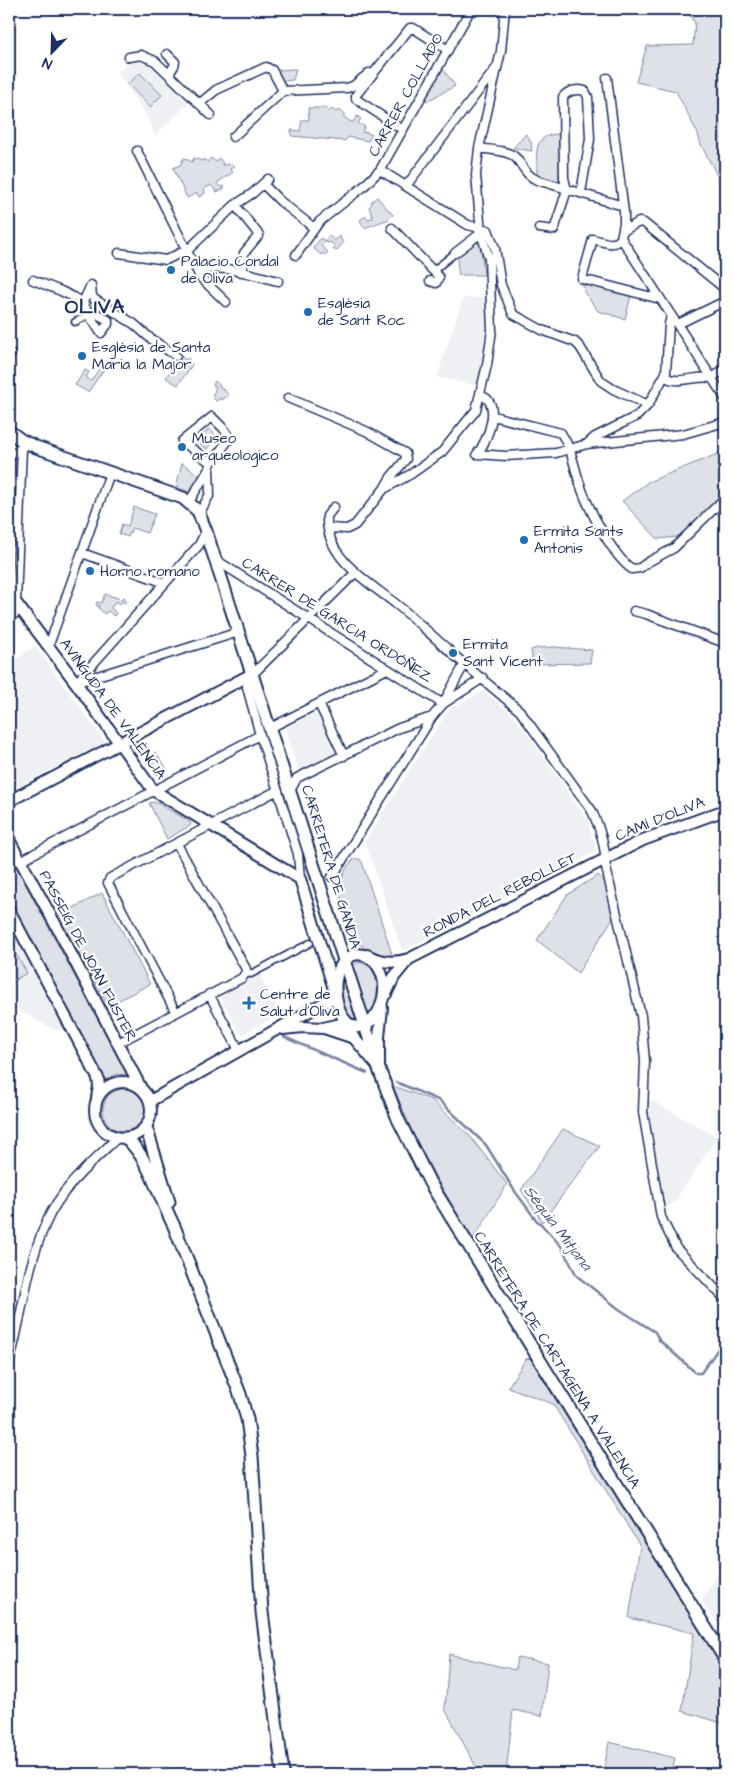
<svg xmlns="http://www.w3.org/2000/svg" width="734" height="1783" font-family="'Architects Daughter',sans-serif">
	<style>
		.built { fill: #eff0f4 }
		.green { fill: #dee1e7; stroke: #7c88a2 }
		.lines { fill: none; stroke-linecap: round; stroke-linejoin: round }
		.stream { stroke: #77839f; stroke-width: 2.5 }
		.pedestrian-casing { stroke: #1b2f5e; stroke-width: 9 }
		.minor-casing { stroke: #1b2f5e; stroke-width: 11 }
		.tertiary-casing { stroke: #1b2f5e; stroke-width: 14 }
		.secondary-casing { stroke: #1b2f5e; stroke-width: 15 }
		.pedestrian { stroke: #fff; stroke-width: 5.5 }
		.minor { stroke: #fff; stroke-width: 8 }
		.tertiary { stroke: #fff; stroke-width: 10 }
		.secondary { stroke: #fff; stroke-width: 11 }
		.poi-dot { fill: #1f6fb2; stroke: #fff; stroke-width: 2 }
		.labels { text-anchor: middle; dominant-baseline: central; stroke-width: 4.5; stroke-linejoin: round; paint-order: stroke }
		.street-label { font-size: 15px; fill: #1b2f5e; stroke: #fff }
		.poi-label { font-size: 15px; fill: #1b2f5e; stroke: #fff; text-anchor: start }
		.water-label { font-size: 16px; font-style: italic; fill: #49597e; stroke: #fff }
		.district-label { font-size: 20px; font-weight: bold; letter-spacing: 1px; fill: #1b2f5e; stroke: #fff }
	</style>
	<rect width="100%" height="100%" fill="#fff"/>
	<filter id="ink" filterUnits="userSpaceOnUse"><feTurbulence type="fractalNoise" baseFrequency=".02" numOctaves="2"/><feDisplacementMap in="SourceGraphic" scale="10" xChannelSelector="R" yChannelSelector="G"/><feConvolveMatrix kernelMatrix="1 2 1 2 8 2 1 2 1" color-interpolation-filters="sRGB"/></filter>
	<g filter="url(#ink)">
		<path class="built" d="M137,58l15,3 38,41 -35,34 -9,-21 -29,-43z
			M463,298h23l1,23 -2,27 -8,38 -40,-9z
			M35,646l70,96 -96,49v-126z
			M484,691l28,23 16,21 60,86 8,30 -194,100 -37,-110 84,-132z
			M316,712l21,42 -38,18 -14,-44z
			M9,926l54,102 -6,3 -48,-26z
			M259,974l21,40 -39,21 -22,-40z
			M647,1098l70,39 -44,67 -5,2h-5l-15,-88z
			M725,1565v70l-24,-35z"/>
		<path class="green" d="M685,9h40v176l-7,-8 -17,-32 -3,-11 -22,-43 -40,-9 11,-36 46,-1 2,-22z
			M296,69l-3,11 -12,1 -4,-11z
			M443,69l12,17 -28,15 -2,-2z
			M140,73l22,22 -12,12 -22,-23z
			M308,108h19l2,4 3,-3 4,3 3,-2 6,4 -2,2 6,5 4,1 4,-6 4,3 -3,4 7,4 -3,5 3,1 1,-1 6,3 -4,6 -20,-4 -3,4 -53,-5 -1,-6 9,1 2,-11h7z
			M526,134l5,8 1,9 -19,-3z
			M559,134v49l-18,-6 -4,-4c0,-21 -5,-38 22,-39z
			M184,158l8,4 2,-4 8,3 1,-2 5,3 3,-4 5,4 3,-4 4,5 -1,2h4l2,-1 7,2 -5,3 3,3 -16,11 3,4 4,-1v3l-7,3 -6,-7 -7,4 1,4 -6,4 -2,-4 -10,5 -14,-30 7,-3z
			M377,197l16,18 -4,4 -25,9 -4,-8 6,-4 2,3 5,-1 -4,-11 3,-3 -1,-2z
			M329,235l6,6 4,-5 2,1 -1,2 4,3 -8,9 -3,-2 2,-3 -5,-4 -2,1 -4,-2 -3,5 7,6 -3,3 -2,-2 -2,2 -8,-7 8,-10 4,3z
			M480,240l4,35h-25c-3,-17 -3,-18 10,-29 4,-3 6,-5 11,-6z
			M582,279l50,13 -7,27 -27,-8 -14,-19z
			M179,355l7,5 2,-2 4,7 -14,20 -12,-7z
			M110,358h2l-24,34 -13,-7 10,-15 4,2 -3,5 5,4 10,-15z
			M215,381l14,14 -7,5 -1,-2 -5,3 -4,-4 4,-10 -3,-2z
			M209,429l8,7 -10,13 -11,-8z
			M725,451v43l-28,28 -20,15 -19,2 -36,-38 26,-19z
			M182,463l18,13 -10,16 -14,-5z
			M134,507l21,7 -8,19 -15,-5 -4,9 -9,-3 3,-10 6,2z
			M105,594l16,5 3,-2 3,4 -2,2 -3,-2 -2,3 -4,-3 -5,7 5,5 -2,3 -6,-5 -3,3 -7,-6 1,-2 -3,-1 1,-3 4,1z
			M553,647l39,3 -2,13 -57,1 -2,-14 6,-2z
			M155,752l13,18 -10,5 -13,-16z
			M154,802l5,2 30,17 2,4 -24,14 -18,-36z
			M9,853l118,221 -13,1 -10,6 -95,-182z
			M354,859h6l2,3 31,95c-11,0 -23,-4 -32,-12 -10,-10 -23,-45 -21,-58 1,-10 7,-22 14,-28z
			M598,875l10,11 5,32 -35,55 -41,-33 30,-45z
			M102,893l48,91 -42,22 -50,-90z
			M9,942l18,31 -18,10z
			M359,962l11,4c10,14 9,35 0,49h-2l-16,-49z
			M344,980h2l12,40 -5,1 -8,-6 -4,-18z
			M393,1086l39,14 37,35 38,49 -34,56 -37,-62 -22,-42z
			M103 1110a21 21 0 1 1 42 0a21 21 0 1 1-42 0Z
			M563,1129l37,17 -58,76 -21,-32z
			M530,1358l192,309 3,7v50l-43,-13 12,-78 -65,-15 11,-72 -87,-142 -45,-17 18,-28z
			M449,1654l66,16 2,-13 31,6 -6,53 -29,-6 -7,64h-26l-35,-65z
			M609,1742l66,16 -3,16h-69z"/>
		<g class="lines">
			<path class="stream" d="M284,1037l83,36
				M396,1082l44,19 46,44 28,45 23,31 4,3 20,22 16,30 42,33 36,23 4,8 37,33h5l24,-34"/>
			<defs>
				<path id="pedestrian" d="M433,271l22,-18
					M75,322l14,-7
					M245,974h6l59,-31"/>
				<path id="minor" d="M167,54l8,8 -1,4 -5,8
					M129,57l12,-2 14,6 56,54
					M607,78l17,134v11l-3,15 104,160
					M199,104l17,-14 50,-23 6,3 11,21
					M403,130l-47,-31v-4l54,-67h3l35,22
					M233,137l50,-46 64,-3 6,-2 16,-13
					M479,148c10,2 28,2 36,9 8,8 10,18 22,23l86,26
					M137,151l63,126 26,25
					M380,170l88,55 20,5 7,18 6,37 12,29 29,16 33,12 5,5 21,34 12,8 35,16
					M263,184l17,17 34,27
					M406,186l91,-119
					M235,205l24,30 -15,18 -2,19
					M392,228l47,49 -3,6 -6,-2
					M539,228l15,2 13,-40 -3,-12 -1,-81c5,-7 15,-8 22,-6l3,6 2,42 -8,48
					M623,231l16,-9 5,1 81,66
					M621,238c-6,10 -19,3 -28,1l-11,40 78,20
					M119,253l47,7 24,-12 45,-43 18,-12 15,-14
					M455,253l26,-20
					M296,255l23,-33 44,-35 17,-17 91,-161
					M198,273c19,-12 58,3 80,8
					M33,280l28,11 22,11
					M91,286l1,10 2,3 40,25 16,14 26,18
					M89,315l4,-3 15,8v4l-7,9 -12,-18 -6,-13 8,-17
					M678,324l47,-23
					M9,353l2,1
					M665,377c14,8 31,-2 47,1l13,-9
					M288,398l78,33 39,22 1,6 -15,18 -6,10
					M493,416l68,17c11,16 13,34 19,51 7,22 33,73 52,85l8,-1 8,-6 26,-14 51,-50
					M587,444l8,-7 42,-21 11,-11 18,-32 3,-49 2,-8
					M477,454l29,2 50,-3 31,-9 96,-10 42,-12
					M477,454c11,-13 26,-53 3,-59
					M9,458l14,-12
					M189,502l20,-33 2,-6 19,-25 -6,-9 -12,-12 -30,24 29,22
					M334,507l-7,9c-2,42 40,65 69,88 19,15 36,32 55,48
					M199,514l11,-20 -1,-25
					M328,528l19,1 8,-4 29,-36 27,-15 31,-22 34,-42 11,-45 5,-35 -3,-71 -8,-26 -5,-58 3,-27 22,-97 4,-42
					M82,553l83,30
					M216,560l227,144
					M9,595l7,8
					M16,603l6,-155
					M634,611l12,3 79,29
					M9,618l12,-9
					M49,645l61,-172
					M455,656l65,55 72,100c8,17 14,38 14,57l35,148 4,45 -2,51 18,105 15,31 49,51
					M78,682l161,-50
					M76,683l123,-138 7,-14
					M444,702l21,-39
					M319,704l25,52
					M270,728l117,-59
					M291,789l6,-11 102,-50 33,-11
					M20,861l240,-126
					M332,877l100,-160 11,-13 40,-26
					M300,879l-2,-25 -38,-119 -13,-48 1,-8 107,-106
					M209,994l30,56
					M175,1011l-67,-128 2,-5 168,-88
					M118,1043l124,-65 4,-6v-3l-69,-125
					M9,1364c13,-46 17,-97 37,-141 15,-35 45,-60 71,-85"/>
				<path id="tertiary" d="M16,603l60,80 77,107 147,89 36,117 -186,105
					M9,801l243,-127
					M9,840l49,89 82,157
					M9,910l89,168 1,8 -2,12
					M358,954c21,2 29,25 25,44 -2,11 -7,20 -16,26 -32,19 -47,-65 -9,-70z
					M367,955c14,7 26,9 42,4l234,-119 82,-30
					M386,994l8,-17 14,-17
					M324,1028l30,10
					M283,1029l20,-2 20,1 23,-5 8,15 22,26
					M379,1065v-28l3,-29
					M95 1110a28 28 0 1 1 56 0a28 28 0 1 1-56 0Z"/>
				<path id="secondary" d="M9,431l12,9 15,7 147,51 15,13 8,20 173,538 19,50 32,64 295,476
					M146,1127l23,75
					M126,1138c24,21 33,60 48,88l66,168 7,25 5,37 10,156 21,162"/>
			</defs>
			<use href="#pedestrian" class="pedestrian-casing"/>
			<use href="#minor" class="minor-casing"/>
			<use href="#tertiary" class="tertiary-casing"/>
			<use href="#secondary" class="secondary-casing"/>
			<use href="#pedestrian" class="pedestrian"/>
			<use href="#minor" class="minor"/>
			<use href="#tertiary" class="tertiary"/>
			<use href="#secondary" class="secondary"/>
		</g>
	</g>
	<g class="poi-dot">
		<circle cx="171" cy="270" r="5"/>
		<circle cx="308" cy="312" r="5"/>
		<circle cx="82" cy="356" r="5"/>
		<circle cx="182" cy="447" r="5"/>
		<circle cx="524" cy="540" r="5"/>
		<circle cx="90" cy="571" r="5"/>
		<circle cx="453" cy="653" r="5"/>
		<path d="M246.5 995.5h5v5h5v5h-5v5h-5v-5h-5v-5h5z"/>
	</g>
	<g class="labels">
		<g class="street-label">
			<text transform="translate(406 95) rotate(-61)">CARRER COLLADO</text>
			<text transform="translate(337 620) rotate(32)">CARRER DE GARCIA ORDÓÑEZ</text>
			<text transform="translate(113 709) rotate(54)">AVINGUDA DE VALÈNCIA</text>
			<text transform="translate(660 819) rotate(-22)">CAMÍ D’OLIVA</text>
			<text transform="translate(331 867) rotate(73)">CARRETERA DE GANDIA</text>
			<text transform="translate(500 895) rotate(-27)">RONDA DEL REBOLLET</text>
			<text transform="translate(88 956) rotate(62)">PASSEIG DE JOAN FUSTER</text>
			<text transform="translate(557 1360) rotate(58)">CARRETERA DE CARTAGENA A VALENCIA</text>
		</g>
		<g class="poi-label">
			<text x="181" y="261">Palacio Condal<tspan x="181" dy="17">de Oliva</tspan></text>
			<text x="318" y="303">Esglèsia<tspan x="318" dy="17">de Sant Roc</tspan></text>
			<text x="92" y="347">Església de Santa<tspan x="92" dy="17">Maria la Major</tspan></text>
			<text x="192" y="438">Museo<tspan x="192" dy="17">arqueologico</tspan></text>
			<text x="534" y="531">Ermita Sants<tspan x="534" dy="17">Antonis</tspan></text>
			<text x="100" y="571">Horno romano</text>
			<text x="463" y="644">Ermita<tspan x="463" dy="17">Sant Vicent</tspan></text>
			<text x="260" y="994">Centre de<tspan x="260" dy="17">Salut d'Oliva</tspan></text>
		</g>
		<g class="water-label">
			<text transform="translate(558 1228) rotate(53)">Séquia Mitjana</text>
		</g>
		<g class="district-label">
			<text x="95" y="307">OLIVA</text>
		</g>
	</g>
	<rect width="734" height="1783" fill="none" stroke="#fff" stroke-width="30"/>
	<rect x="15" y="15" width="704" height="1753" fill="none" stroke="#1b2f5e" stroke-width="2" filter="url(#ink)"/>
	<g transform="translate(52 52) rotate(203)" stroke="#ffffff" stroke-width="4" paint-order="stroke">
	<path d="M0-4L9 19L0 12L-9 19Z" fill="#1b2f5e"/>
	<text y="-8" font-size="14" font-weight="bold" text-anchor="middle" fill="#1b2f5e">N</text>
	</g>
</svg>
